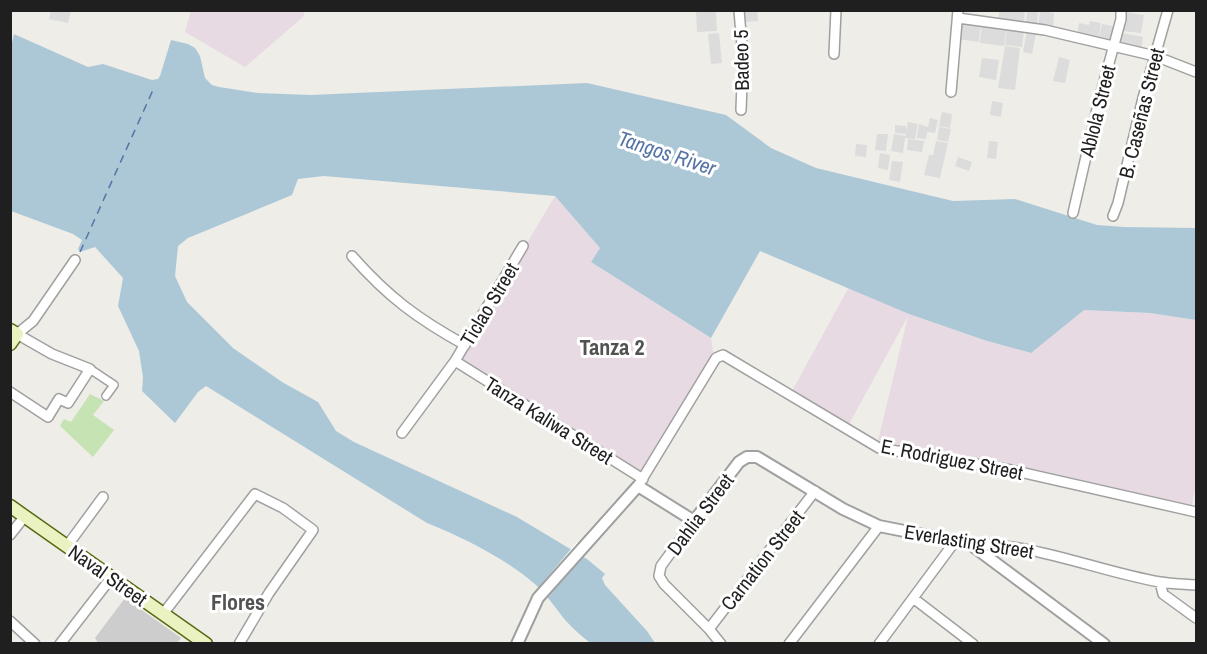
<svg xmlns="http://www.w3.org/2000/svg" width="1207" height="654" font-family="'Archivo Narrow',sans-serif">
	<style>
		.residential { fill: #dddcdc }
		.industrial { fill: #e7dae3 }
		.religious { fill: #cdcdcd }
		.grass { fill: #c5e3b3 }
		.water { fill: #acc8d7 }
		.pier { fill: #fff }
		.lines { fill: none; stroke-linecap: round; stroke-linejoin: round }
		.ferry { stroke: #5774a4; stroke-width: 1.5; stroke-dasharray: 8 6; stroke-linecap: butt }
		.pedestrian-casing { stroke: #a0a0a0; stroke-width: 10 }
		.minor-casing { stroke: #a0a0a0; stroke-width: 12 }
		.tertiary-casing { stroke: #a0a0a0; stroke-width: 14 }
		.secondary-casing { stroke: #566a12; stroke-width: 15 }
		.pedestrian { stroke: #fff; stroke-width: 7 }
		.minor { stroke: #fff; stroke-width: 9 }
		.tertiary { stroke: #fff; stroke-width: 10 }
		.secondary { stroke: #eaf2c1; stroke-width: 12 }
		.labels { text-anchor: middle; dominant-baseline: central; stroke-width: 6; stroke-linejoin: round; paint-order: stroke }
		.street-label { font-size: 20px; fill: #1f1f1f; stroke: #fff }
		.water-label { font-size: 21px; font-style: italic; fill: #5774a4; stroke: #fff }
		.quarter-label { font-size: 22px; font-weight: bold; fill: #525252; stroke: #fff }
	</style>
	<rect width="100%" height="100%" fill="#efede7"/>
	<path class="residential" d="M51,11h20l-3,12 -19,-4z
		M696,11h20l1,20 -20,1z
		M744,11h13l1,10 -13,1z
		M999,11h26l-1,12 -26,-1z
		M1027,11h11l-1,14 -11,-1z
		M1040,11l14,2 -1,15 -15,-2z
		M1125,12l19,3 -3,18 -19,-2z
		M960,19l21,3 -2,20 -21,-3z
		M1090,21l11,2 -3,18 -21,-5 2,-13 10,2z
		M982,22l25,3 -3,21 -24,-3z
		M1102,24l15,3 -3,18 -16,-3z
		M1007,28l17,2 -2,17 -17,-2z
		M1027,31l9,2 -4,21 -9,-2z
		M719,33l3,30 -11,1 -3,-30z
		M1122,33l21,4 -2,12 -21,-3z
		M1005,46l15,2 -5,42 -17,-2z
		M1059,57l11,3 -5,23 -12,-2z
		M982,58l17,2 -3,20 -17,-3z
		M992,101l11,2 -2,14 -11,-2z
		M942,112l10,2 -2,14 -11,-2z
		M930,118l8,2 -3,13 -8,-1 -1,7 -9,-1 2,-14 9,3z
		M908,122l10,2 -3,15 -10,-1 -2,15 -12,-2 3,-17 12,2v-2l-11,-1v-8l11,1v6z
		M939,127l12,2 -3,13 -11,-2z
		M877,134h11l-2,17 -11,-1z
		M908,139l16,2 -2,11 -15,-2z
		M936,141l12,2 -8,35 -16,-3 5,-20h4z
		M989,141l9,1 -2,17 -9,-1z
		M856,144l11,1 -1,12 -11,-1z
		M880,153l10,2 -2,15 -10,-2z
		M958,157l14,5 -3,9 -14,-5z
		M892,161l11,1 -3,20 -11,-2z"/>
	<path class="industrial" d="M191,11l113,-1v6l-59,51 -60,-35z
		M555,196l45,52 -9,14 120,76 2,14 -73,119 -182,-112z
		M849,287l60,27 75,26 46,13 54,-43 66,3 46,7v164l-5,25 -74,-21 -79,-18 -160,-29 30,-125 -60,110 -56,-35z"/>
	<path class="religious" d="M125,598l56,40 -4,5h-79l-3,-5z"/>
	<path class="grass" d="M90,394l14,7 -11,14 21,15 -21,27 -33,-31 4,-7 7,3z"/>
	<path class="water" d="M14,34l74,33 15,-3 49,16 6,-1 2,-3 11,-36 17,4 7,4 5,8 5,22 7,7 7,2 39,6 52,2 277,-12 139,32 45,33 45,20 137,33 62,-2 82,26 27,2 72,1v92l-46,-7 -66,-3 -53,43 -47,-13 -75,-26 -149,-63 -49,87 -120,-76 9,-14 -45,-52 -231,-20 -26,3 -6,16 -104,43 -10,8 -3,30 12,26 46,46 49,34 36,20 18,29 18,11 163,75 70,42 18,15 -3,4 3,7 42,46 8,12h-65c-8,-7 -17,-14 -24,-22 -10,-12 -18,-25 -30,-36 -31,-27 -72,-47 -109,-62l-221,-137 -8,6 -23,31 -33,-32 1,-14 -4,-26 -21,-45 5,-28 -28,-31 -15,5 -2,-3 4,-9 -9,-6 -62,-23 -1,-159z"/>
	<path class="pier" d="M577,542l11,9 -45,52 -10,-9z"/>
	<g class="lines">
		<path class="ferry" d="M80,252l73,-162"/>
		<defs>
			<path id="pedestrian" d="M90,369l24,16 -8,11"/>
			<path id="minor" d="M739,10l4,48 -2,52
				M958,18l87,12 110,26 41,16
				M834,54l2,-44
				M951,92l7,-82
				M1073,213l26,-113 22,-81v-9
				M1113,216l5,-13 25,-105 25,-88
				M352,256c36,41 66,63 113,89
				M455,361l188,118
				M10,392l38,25 11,-18 9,4 22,-34 -38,-15 -35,-20 16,-13 42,-61
				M402,433l53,-72 68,-115
				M638,486l78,-128 7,-3 156,93 132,22 185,42
				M694,521l-33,45 -2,10 5,8 45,45 12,15
				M10,535l15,-19
				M970,544c65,-1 127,27 190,38 12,2 24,2 36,3
				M67,546l36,-49
				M1160,582l3,12 33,24
				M913,598l60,46
				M163,614l92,-120 28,14 30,22 -44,63 -30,51
				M10,621l25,23
				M709,629l106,-138
				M60,644l51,-66
				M789,644l90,-118
				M879,644l77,-104"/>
			<path id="tertiary" d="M517,644l21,-46 100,-112 56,35 45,-59 8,-5h10l86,52 36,17 91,18 134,100"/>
			<path id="secondary" d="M10,330l7,4 -7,10
				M10,506l196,138"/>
		</defs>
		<use href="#pedestrian" class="pedestrian-casing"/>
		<use href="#minor" class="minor-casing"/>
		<use href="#tertiary" class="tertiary-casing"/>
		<use href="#secondary" class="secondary-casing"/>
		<use href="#pedestrian" class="pedestrian"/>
		<use href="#minor" class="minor"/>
		<use href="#tertiary" class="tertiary"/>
		<use href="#secondary" class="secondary"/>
	</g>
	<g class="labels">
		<g class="street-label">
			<text transform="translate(741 60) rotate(-91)">Badeo 5</text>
			<text transform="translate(1097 111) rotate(-76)">Ablola Street</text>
			<text transform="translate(1141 113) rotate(-76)">B. Caseñas Street</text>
			<text transform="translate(489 304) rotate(-59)">Ticlao Street</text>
			<text transform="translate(549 420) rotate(32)">Tanza Kaliwa Street</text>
			<text transform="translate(952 459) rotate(11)">E. Rodriguez Street</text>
			<text transform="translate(700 514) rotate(-53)">Dahlia Street</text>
			<text transform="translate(969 541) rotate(9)">Everlasting Street</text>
			<text transform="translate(762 560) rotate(-52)">Carnation Street</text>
			<text transform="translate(108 575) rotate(35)">Naval Street</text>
		</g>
		<g class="water-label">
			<text transform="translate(667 153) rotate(18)">Tangos River</text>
		</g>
		<g class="quarter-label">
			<text x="612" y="347">Tanza 2</text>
			<text x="238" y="602">Flores</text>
		</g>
	</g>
	<rect width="1207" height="654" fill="none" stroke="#1f1f1f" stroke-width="24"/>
</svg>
